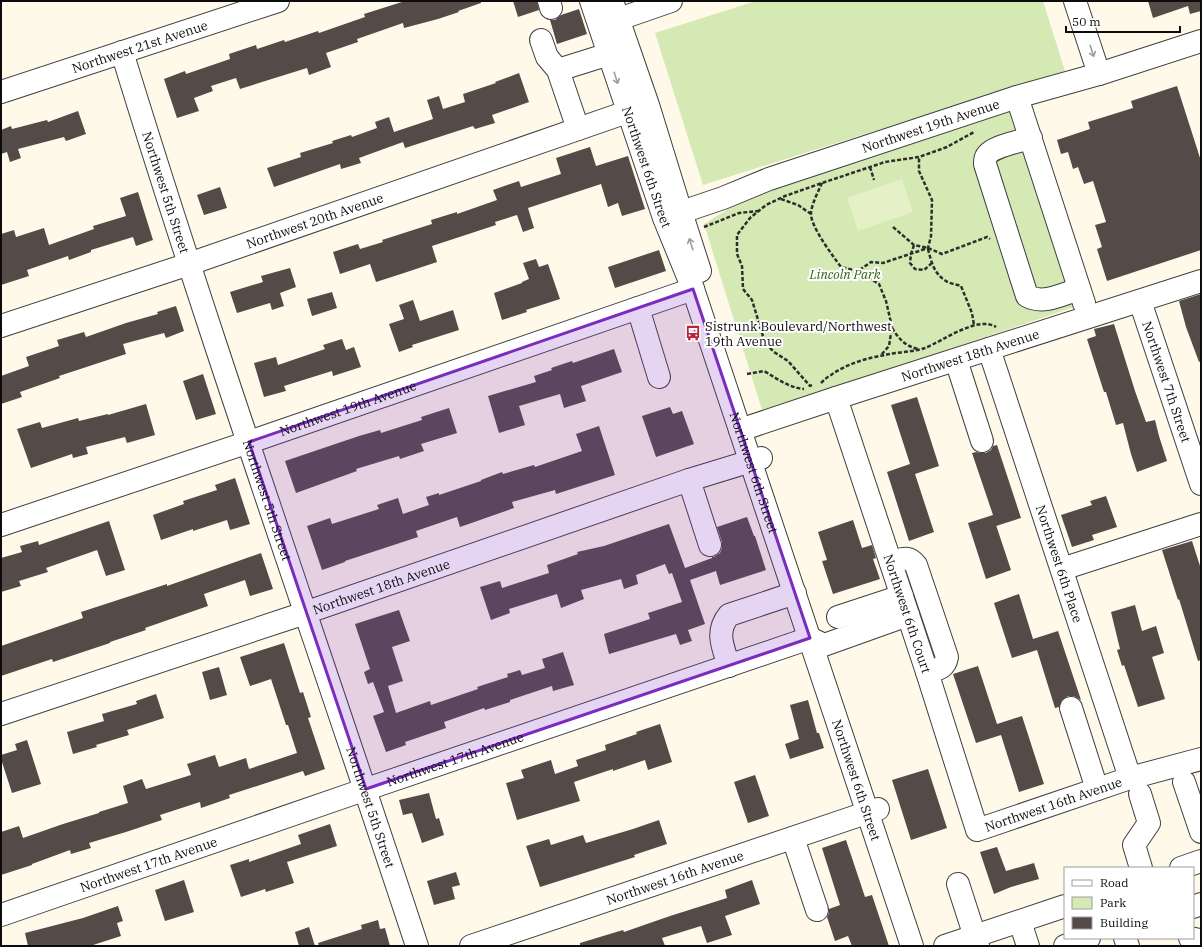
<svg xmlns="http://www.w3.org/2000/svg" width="1202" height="947" font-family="'IBM Plex Serif',serif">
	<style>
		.green { fill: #d5e9b4 }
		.pitch { fill: #e6f0c6 }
		.building { fill: #544b48 }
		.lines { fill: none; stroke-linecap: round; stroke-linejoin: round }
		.minor-casing { stroke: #3f3f3f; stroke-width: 24 }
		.path { stroke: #2e2e2e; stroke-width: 2.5; stroke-dasharray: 4 2; stroke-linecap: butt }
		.minor { stroke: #fff; stroke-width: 22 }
		.oneway { stroke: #9e9e9e }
		.marked { fill: #7b2cbf; fill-opacity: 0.2; stroke: #7b2cbf; stroke-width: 3; stroke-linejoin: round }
		.labels { text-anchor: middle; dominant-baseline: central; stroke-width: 4; stroke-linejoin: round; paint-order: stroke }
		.street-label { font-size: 13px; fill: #0c0c0c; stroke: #fff }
		.park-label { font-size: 13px; font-style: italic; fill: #32631c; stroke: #fff }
		.poi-label { font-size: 13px; fill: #0c0c0c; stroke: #fff; text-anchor: start }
	</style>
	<rect width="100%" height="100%" fill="#fff9ea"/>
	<path class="green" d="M756,1h287l22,70 -362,114 -48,-152z
		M1014,107l63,199 -314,107 -59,-189 26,-16 75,-32z"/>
	<path class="pitch" d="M902,179l11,33 -55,19 -11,-33z"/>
	<path class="building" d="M405,1h76v2l-23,8 1,1 -21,7 -34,9 -1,-5 -46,16 1,3 -32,11 5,14 -22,8 -2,-7 -67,21 -4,-11 -25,8 2,5 -19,7 5,13 -22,7 -13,-39 21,-8 1,3 44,-15 -1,-5 27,-9 1,4 27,-9 1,2 33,-11 1,2 46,-16 -1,-3z
		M513,1h24l2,9 -21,7z
		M1148,1h53v10l-11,3 -2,-8 -35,12z
		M579,9l8,25 -30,10 -7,-24h5l6,-5z
		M519,73l10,29 -37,13 3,8 -20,6 -2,-3 -68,22 -2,-6 -44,16 2,5 -20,6 -1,-5 -66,23 -7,-19 34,-11 -1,-4 33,-10 -1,-2 19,-6 1,2 25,-9 -2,-6 14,-5 5,15 39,-13 -6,-19 12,-4 4,13 22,-7 -2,-8 33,-11 -1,-1z
		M1177,86l24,75v89l-94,31 -10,-32 5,-2 -7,-22 11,-3 -13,-41 -9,3 -6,-17 -5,2 -5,-17 -7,2 -4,-14 33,-11 -2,-7 45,-14 -2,-7z
		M78,111l8,23 -20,7 -2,-4 -46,12 3,9 -11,4 -3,-10 -6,2v-24l10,-4 1,3 35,-9 1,2z
		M590,147l6,19 32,-10 17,53 -23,7 -4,-13 -10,4 -7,-23 -73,24 6,20 -11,4 -6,-17 -22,7 1,3 -64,21 5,16 -33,11 -28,9 -6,-18 -30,10 -7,-22 25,-8 2,5 23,-7 -1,-2 50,-16 -1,-4 26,-8v2l40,-14 -4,-10 26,-9 2,6 40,-13 -5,-16z
		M220,187l7,21 -23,7 -7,-20z
		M138,192l15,48 -17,6 -3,-9 -42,13v2l-22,8 -1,-4 -41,14 2,6 -28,9v-51l13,-4 2,7 28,-9 5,17 45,-16 -1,-3 33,-10 -6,-18z
		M659,250l7,21 -51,17 -7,-21z
		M536,259l3,8 9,-3 12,35 -34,11 1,2 -25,8 -8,-27 28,-10v-1l7,-3 -6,-16z
		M290,268l6,19 -16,6 4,13 -12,4 -2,-7 -33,10 -7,-21 33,-10 -2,-6z
		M332,292l5,16 -25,8 -5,-17z
		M1201,294v67l-2,1 -13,-35 -7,-26z
		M413,300l7,21 33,-11 6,20 -47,15 1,2 -14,5 -10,-28 15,-5 -5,-14z
		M176,306l8,25 -18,7 -2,-5 -41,11 3,10 -67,22 1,2 -40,14 2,5 -21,7v-28l28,-10 -3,-9 33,-11 -2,-6 27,-8 2,5 40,-14 32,-9 -1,-2z
		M1114,324l21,67 11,31 9,-2 4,16 8,25 -30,11 -6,-18 -8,-31 -7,2 -10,-33h-2l-17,-53 9,-3 -2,-7z
		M342,339l4,11 8,-3 7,20 -28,9 -1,-5 -48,15 2,5 -22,6 -10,-34 22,-6 2,8 47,-16 -2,-4z
		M614,349l8,23 -41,14 5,15 -22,7 -4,-14 -41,12 6,19 -26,8 -11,-37 48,-14 -2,-6 18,-6 -1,-2 21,-7 1,2z
		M203,374l13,40 -20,6 -13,-39z
		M917,397l22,69 -24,8 19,58 -25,9 -22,-69 23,-8 -19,-59z
		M146,404l9,31 -28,8 -2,-6 -39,10 2,7 -15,4 -1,-4 -41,14 -14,-39 23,-7 2,6 36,-10 1,3 29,-7v1z
		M670,407l3,7 9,-3 12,33 -38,13 -14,-41z
		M449,408l8,25 -36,11 3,7 -24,8 -1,-3 -43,13 1,2 -61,22 -11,-32 74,-25 21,-6 1,3 41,-13 -1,-3z
		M599,426l16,49 -59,19 -1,-4 -43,12 2,6 -54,19 -3,-10 -41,14 2,6 -73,24v1l-23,8 -15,-44 23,-8 2,6 47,-15 -2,-4 21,-7 5,16 26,-9 -3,-8 13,-4v2l42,-14v-1l21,-8 1,2 31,-9 1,2 47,-16 -6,-17z
		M997,445l24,73 -25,8 -1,-4 16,48 -25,9 -18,-56 25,-8 -21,-62 4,-1 4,1h6l5,-3 2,-4z
		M235,478l15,46 -20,6 -3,-10 -34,11v-2l-32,11 -8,-25 31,-11 -1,-3 34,-11 -2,-5z
		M1106,496l11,31 -25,8 2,5 -22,7 -11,-32 31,-10 -2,-4z
		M747,517l7,19h1l11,34 -46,15 -4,-14 -26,9 15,44 -17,6 4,11 -12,4 -4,-11 -67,20 -5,-20 46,-15 -2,-6 34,-11 -10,-29 -3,1 -4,-10 -29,11 2,9 -14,5 -3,-10 -40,11 3,9 -23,9 -4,-14 -48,15 1,4 -19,7 -11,-33 20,-6 2,7 47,-15 -2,-8 31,-11 -1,-2 27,-6 65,-22 16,44 27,-10v-1h2l6,-4 2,-5v-6l-5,-15z
		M853,520l9,28 10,-3 4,13 -3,1 7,20 -47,15 -11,-33 5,-1 -9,-28z
		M109,521l16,49 -19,6 -9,-26 -51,18 2,4 -29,9 2,5 -20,6v-34l21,-6 -2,-6 18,-5 1,4z
		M1192,541l9,28v91l-3,1 -19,-62 -1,1 -16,-50z
		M261,553l12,36 -23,7 -5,-16 -41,14 4,12 -63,22 1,2 -36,12v1l-57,19 -1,-3 -51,17v-30l82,-28 -2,-6 86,-28v2z
		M1019,594l14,45 25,-8 23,69 -7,-4h-6l-6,4 -3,7 -4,1 -18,-58 -25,8 -18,-55z
		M1135,605l7,26 14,-5 8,27 -12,4 13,42 -27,8 -14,-42 -2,1 -5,-16 3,-1 -9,-37z
		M399,610l11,31 -18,6 11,34 -15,5 8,27 34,-12 1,4 47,-16 -1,-2 31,-10 -1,-3 13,-4 2,5 23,-7 -3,-9 21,-7 11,33 -21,6 -1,-5 -42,14v2l-25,8 -1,-2 -40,14 2,6 -41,14 1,3 -20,7 -13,-36 11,-4 -11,-30 -5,2 -4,-12 6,-3 -15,-45z
		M284,643l16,50 3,-1 8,25 -3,1 17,51 -20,7 -2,-5 -74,24 1,3 -29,10 -1,-6 -40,13 2,5 -36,12 -37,11 2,5 -20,6 -1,-4 -38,14v1l-31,10v-43l18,-6 4,12 40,-14 36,-11v-1l29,-9 -5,-17 19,-7 4,10 45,-14 -4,-11 28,-9 4,12 27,-9 3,11 48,-16 -9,-28h-2l-15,-46 -21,7 -10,-29z
		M978,666l19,58 25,-8 22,68 -25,8 -18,-57 -25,8 -23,-69z
		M219,667l8,28 -17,5 -8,-28z
		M156,694l8,24 -37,12 2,5 -33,10 1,2 -24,7 -6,-22 37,-11 -2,-7 35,-10 -1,-3z
		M808,700l9,33h2l5,15 -34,11 -5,-15 14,-5 -9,-34z
		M660,724l12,38 -24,8 -3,-10 -32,11v-2l-39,13 6,19 -63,19 -11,-37 18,-5 -3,-8 30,-10 4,14 23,-8 -2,-6 30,-10 -1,-5 32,-11 -1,-2z
		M27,740l14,44 -29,9 -11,-34v-4l16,-5 -2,-6z
		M928,769l19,59 -36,12 -19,-60z
		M755,775l14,41 -21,7 -14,-41z
		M429,793l7,26 3,-1 5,17 -22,8 -10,-30 -9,2 -4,-15z
		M659,820l8,24 -33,11 1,2 -95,30 -14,-41 23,-7 2,6 32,-10 3,8 47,-14z
		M330,824l7,22 -50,16 7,21 -28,9 -1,-3 -24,8 -11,-32 19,-6v3l52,-18 -3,-9z
		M846,840l19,57 7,-2 17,51h-37l-4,-10 -13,5 -8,-24 2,-4v-4l11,-4 -18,-57z
		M997,847l9,24 28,-8 5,16 -28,8 -17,7 -14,-42z
		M456,872l4,13 -8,2 3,12 -21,6 -7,-24z
		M184,880l10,32 -29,9 -10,-31z
		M752,880l8,24 -35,12 7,19 -25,8 -6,-17 -39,12 3,8h-85v-3l43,-13 1,2 46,-16 57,-18 -2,-8z
		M118,906l5,15 -6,2 4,13 -31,10h-62l-3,-13 58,-15z
		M378,920l2,9 5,-1 5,18h-71l-1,-3 44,-14 -1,-4z
		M309,927l6,19h-16l-4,-14z"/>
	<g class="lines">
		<defs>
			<g id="minor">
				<path d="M549,1l2,7"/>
				<path id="s1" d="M591,1l73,217 29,71 219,657"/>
				<path d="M612,1l36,104 33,107 19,59"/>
				<path d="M1075,1l24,73"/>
				<path d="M619,19l52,-18"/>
				<path d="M541,40l6,17 11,13 20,59"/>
				<path id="s2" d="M122,52c92,300 197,596 295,894"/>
				<path d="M558,70l64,-20"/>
				<path id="s3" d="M1,92l277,-91"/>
				<path d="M1017,97l67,206"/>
				<path d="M1031,138c-11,3 -41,9 -45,19 -1,2 -1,5 -1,7l42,132c17,9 36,-2 52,-7"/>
				<path id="s4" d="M667,217l56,-19 46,-19 248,-82 82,-23 102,-33"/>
				<path id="s5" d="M1140,301l61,183"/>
				<path d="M638,308l21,69"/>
				<path id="s6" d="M1,326l188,-62 438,-152"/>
				<path id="s7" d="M989,349l141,429"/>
				<path d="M956,360l26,81"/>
				<path id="s8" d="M836,398l91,274 50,158 153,-52 71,-19"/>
				<path id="s9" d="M740,430l96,-32 365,-117"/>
				<path d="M689,480l21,65"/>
				<path id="s10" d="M1,525l263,-88 429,-148"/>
				<path d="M891,562c11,-3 17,-7 25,3l31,92c-2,12 -10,12 -20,15"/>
				<path d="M1062,569l139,-45"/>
				<path d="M838,617l64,-21"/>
				<path d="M729,666c-6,-19 -14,-34 0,-51l66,-22"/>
				<path d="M1071,708l26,81"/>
				<path id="s11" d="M1,714l292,-97 396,-137 72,-22"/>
				<path d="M1184,782l17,50"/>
				<path d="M1140,794l9,29 -15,22 7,23"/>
				<path d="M793,838l24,72"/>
				<path d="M1181,868l20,-7"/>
				<path d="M958,884l20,62"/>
				<path d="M1193,907l8,-3"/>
				<path id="s12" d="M1,915l351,-121 458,-156 14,7 84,-30"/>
				<path d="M1020,922l8,24"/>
				<path d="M1125,938l3,8"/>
				<path d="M1190,938l9,2h2"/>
				<path id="s13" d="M471,946l407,-137"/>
				<path d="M945,946l120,-40"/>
				<path d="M1065,946l24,-8"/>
			</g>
		</defs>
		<use href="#minor" class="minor-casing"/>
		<path class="path" d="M870,167l4,13
			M822,183c-4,9 -10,20 -11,30 -1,13 22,43 30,54l17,4 13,-9 12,1 45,-15 3,-12 1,-36 -13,-29v-14
			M781,199l17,6 13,9
			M704,227l35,-14 19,-2
			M893,227l21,18 14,3 14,6 45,-17 3,2
			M914,245l-3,9 -1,9 5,6 9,1 8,-7
			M928,249c3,12 6,25 18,32 4,3 10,3 15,5l11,27 2,12
			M858,271l21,13 7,17 6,26 -3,19 -8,9
			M892,328c7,11 13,18 26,21
			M747,374l17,-3c14,8 23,16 40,18
			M821,383c3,-3 6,-6 10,-8 15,-11 36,-17 54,-20 13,-3 28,-3 40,-7 18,-7 53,-33 71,-21
			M812,385l-2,1 -22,-25 -14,-9 -9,-9 -13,-43 -9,-11 -1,-23 -5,-12v-19l13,-17 16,-13 19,-9 37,-13 63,-21 34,-5 28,-10 27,-15"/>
		<use href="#minor" class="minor"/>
	</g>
	<defs><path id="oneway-shaft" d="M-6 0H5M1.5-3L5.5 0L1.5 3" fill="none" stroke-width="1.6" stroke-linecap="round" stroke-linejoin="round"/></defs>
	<g class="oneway">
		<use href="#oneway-shaft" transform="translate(1092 51) rotate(72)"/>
		<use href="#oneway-shaft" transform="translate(616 78) rotate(72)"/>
		<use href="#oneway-shaft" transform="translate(691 244) rotate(-108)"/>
	</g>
	<path class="marked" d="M693,289l117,349 -444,151 -117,-347z"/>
	<defs>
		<symbol id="bus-bare" viewBox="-9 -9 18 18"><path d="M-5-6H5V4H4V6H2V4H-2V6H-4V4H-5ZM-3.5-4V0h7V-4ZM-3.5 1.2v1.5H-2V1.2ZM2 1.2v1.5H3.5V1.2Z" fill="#bc233a" stroke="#fff" stroke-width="2.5" paint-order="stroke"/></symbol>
	</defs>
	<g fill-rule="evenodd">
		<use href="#bus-bare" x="682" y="322" width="22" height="22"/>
	</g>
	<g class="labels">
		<g class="street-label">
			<text stroke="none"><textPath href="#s3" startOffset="146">Northwest 21st Avenue</textPath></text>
			<text stroke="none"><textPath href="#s4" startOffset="279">Northwest 19th Avenue</textPath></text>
			<text stroke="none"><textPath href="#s1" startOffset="175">Northwest 6th Street</textPath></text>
			<text stroke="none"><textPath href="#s2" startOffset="147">Northwest 5th Street</textPath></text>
			<text stroke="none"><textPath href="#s6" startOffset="331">Northwest 20th Avenue</textPath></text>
			<text stroke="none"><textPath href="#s9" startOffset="242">Northwest 18th Avenue</textPath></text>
			<text stroke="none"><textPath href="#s5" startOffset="85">Northwest 7th Street</textPath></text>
			<text stroke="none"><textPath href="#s10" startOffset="366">Northwest 19th Avenue</textPath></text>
			<text stroke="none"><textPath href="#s1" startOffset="499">Northwest 6th Street</textPath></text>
			<text stroke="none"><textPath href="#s2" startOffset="471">Northwest 5th Street</textPath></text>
			<text stroke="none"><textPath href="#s7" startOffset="226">Northwest 6th Place</textPath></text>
			<text stroke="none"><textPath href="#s11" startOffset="401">Northwest 18th Avenue</textPath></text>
			<text stroke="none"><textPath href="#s8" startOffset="227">Northwest 6th Court</textPath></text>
			<text stroke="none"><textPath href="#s12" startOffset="480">Northwest 17th Avenue</textPath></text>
			<text stroke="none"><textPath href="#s1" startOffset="823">Northwest 6th Street</textPath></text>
			<text stroke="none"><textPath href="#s8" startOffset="535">Northwest 16th Avenue</textPath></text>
			<text stroke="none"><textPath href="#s2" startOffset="795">Northwest 5th Street</textPath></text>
			<text stroke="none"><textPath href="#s12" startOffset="156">Northwest 17th Avenue</textPath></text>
			<text stroke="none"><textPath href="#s13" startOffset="215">Northwest 16th Avenue</textPath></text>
		</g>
		<g class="park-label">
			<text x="845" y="274">Lincoln Park</text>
		</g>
		<g class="poi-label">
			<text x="705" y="326">Sistrunk Boulevard/Northwest<tspan x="705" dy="15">19th Avenue</tspan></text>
		</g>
	</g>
	<rect width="1202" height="947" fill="none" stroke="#0c0c0c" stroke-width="4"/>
	<rect x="1064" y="867" width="130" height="72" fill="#ffffff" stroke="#9e9e9e"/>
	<rect x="1072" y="880" width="20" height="6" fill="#ffffff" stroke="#9e9e9e"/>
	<text x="1100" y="887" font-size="12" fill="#0c0c0c">Road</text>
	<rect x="1072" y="897" width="20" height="12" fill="#d5e9b4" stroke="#9e9e9e"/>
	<text x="1100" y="907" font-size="12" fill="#0c0c0c">Park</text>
	<rect x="1072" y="917" width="20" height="12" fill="#544b48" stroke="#9e9e9e"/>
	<text x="1100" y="927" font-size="12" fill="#0c0c0c">Building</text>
	<path d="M1066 26v6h114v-6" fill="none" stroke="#0c0c0c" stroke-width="2"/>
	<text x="1072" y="26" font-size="12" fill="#0c0c0c" stroke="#ffffff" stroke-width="3" paint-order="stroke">50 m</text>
</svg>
